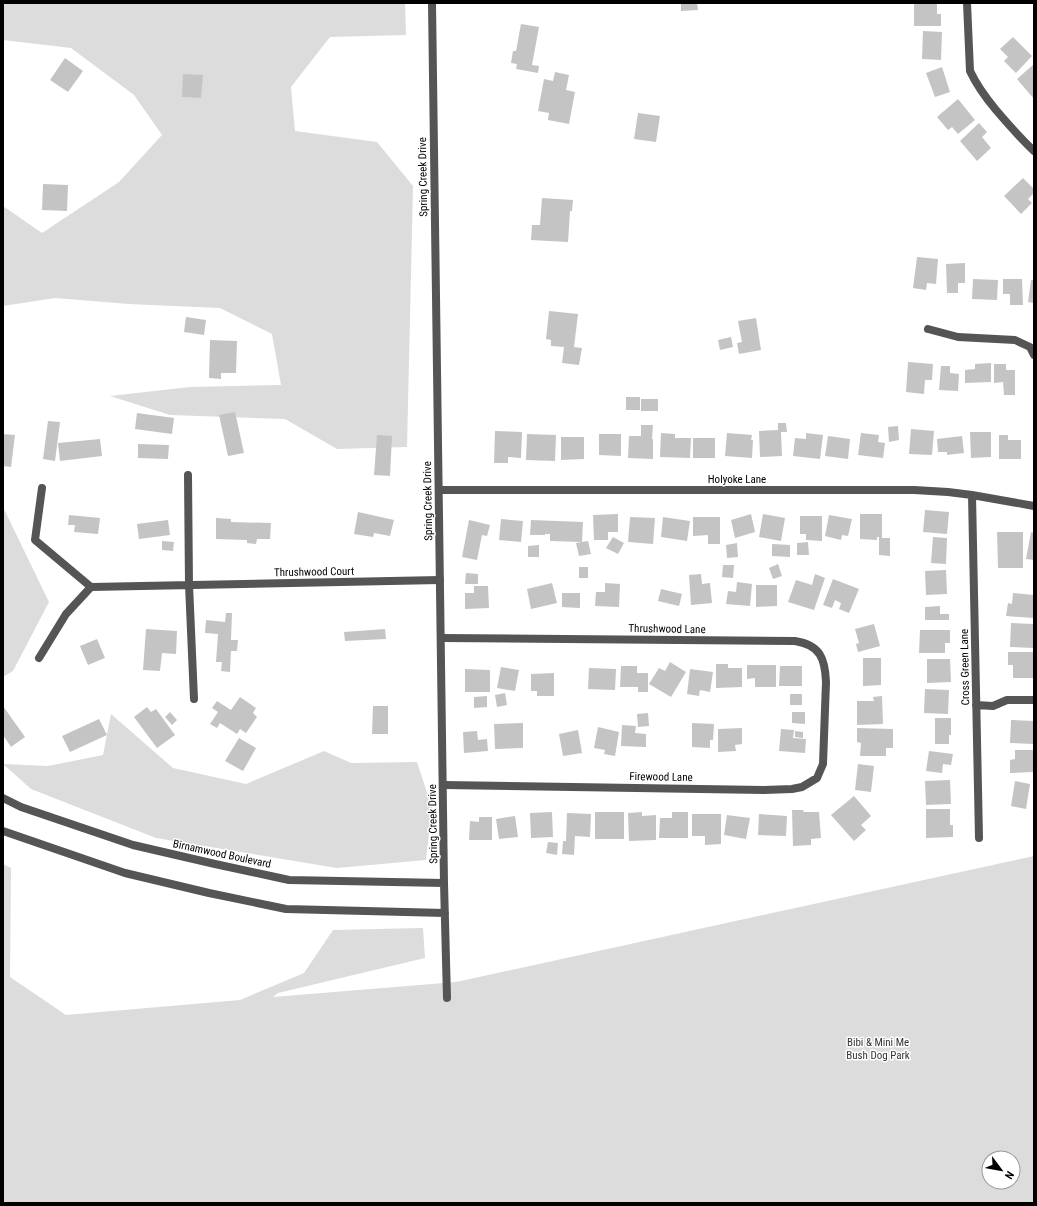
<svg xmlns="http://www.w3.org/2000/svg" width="1037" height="1206" font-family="'Roboto Condensed',sans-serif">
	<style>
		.green { fill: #dcdcdc; fill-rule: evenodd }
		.building { fill: #c4c4c4 }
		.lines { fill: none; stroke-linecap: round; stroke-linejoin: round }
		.minor { stroke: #555; stroke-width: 8 }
		.tertiary { stroke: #555; stroke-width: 8 }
		.labels { text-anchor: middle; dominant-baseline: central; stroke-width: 3; stroke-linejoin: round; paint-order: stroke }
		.street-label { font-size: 11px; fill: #000; stroke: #fff }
		.park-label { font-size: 11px; fill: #333; stroke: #fff }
	</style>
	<rect width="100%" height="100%" fill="#fff"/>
	<path class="green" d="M3,3h402l1,32 -76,2 -39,50 4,44 82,11 36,44 -6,261 -70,2 -52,-30 -115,-4 -60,-19 80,-9 91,-2 -9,-51 -52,-26 -91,-4 -74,-6 -52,8v-100l39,27 77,-51 43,-47 -28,-40 -63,-47 -68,-8z
		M3,507l46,95 -36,69 -10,6z
		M111,714l62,54 73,16 78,-33 27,12 66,-1 15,46 -6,52 -89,8 -181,-30 -125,-49 -28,-25 45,2 55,-11z
		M1034,856v347h-1031v-339l8,4 -1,109 56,38 174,-15 64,-27 29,-43 90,-2 2,30 -147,35 -5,4 183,-15zM989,1158h24v24h-24z"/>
	<path class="building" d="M681,3h16l1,7 -17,1z
		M914,3h23v11h4v12h-27z
		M521,24l18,3 -7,38 7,1 -1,7 -22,-4 1,-5 -6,-1 2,-12h3z
		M923,31l19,1 -1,28 -19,-1z
		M1013,37l19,19 -16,17 -12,-12 4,-4 -8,-8z
		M65,58l18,13 -15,21 -18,-12z
		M1034,64v35l-17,-20z
		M942,67l8,25 -15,5 -9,-24z
		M555,72l14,3 -3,15 9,2 -6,32 -21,-4 1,-7 -11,-2 6,-32 9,2z
		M183,74l20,1 -2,23 -19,-1z
		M958,99l17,21 -17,14 -6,-7 -4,3 -11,-13z
		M638,113l22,3 -4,26 -22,-3z
		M979,123l8,9 -5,5 9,11 -14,13 -17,-20z
		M1023,178l11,11v4l-6,6 4,4 -11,11 -17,-18z
		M43,184l25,1 -1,26 -25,-1z
		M542,198l31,2 -1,11h-2l-2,31 -37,-2 1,-15h8z
		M917,257l21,2 -2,25 -9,-1 -1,7 -13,-2z
		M965,263v20h-7v10h-11l-1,-29z
		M973,279l25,1 -1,20 -25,-1z
		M1003,279h19l1,26h-13v-11h-7z
		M1031,280h3v23l-6,-1z
		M549,311l29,3 -4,33 8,1 -3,17 -17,-2 2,-16 -13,-1v-6l-5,-1z
		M186,317l20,3 -2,15 -20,-3z
		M756,318l5,32 -22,4 -2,-11 5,-1 -4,-21z
		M731,337l2,10 -13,3 -2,-10z
		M210,340l27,1 -1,32h-15v6l-12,-1z
		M908,362l25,2 -1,16h-7l-1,14 -18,-2z
		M991,363v19l-26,1v-13l10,-1v-5z
		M994,364h12v6h9v25h-11l-1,-13 -9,1z
		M941,366h9v7l9,1 -1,17 -19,-1z
		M626,397h14v13h-14z
		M641,399h17v12h-17z
		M235,412l9,41 -16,3 -9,-41z
		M137,413l37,5 -2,16 -37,-5z
		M48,421l12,1 -5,39 -12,-2z
		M778,423h8l1,9h-6l1,24 -22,1 -1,-26 19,-1z
		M641,425h12l-1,14h1v20l-25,-1 1,-22h12z
		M898,426l1,14 -10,2 -1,-15z
		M911,429l23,2 -2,24 -23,-1z
		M495,431l27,1 -1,26 -13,-1v6h-14z
		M970,432h21v25l-20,1z
		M661,433l14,1v4h16l-1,20 -30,-1z
		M727,433l25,2 -1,5h2l-1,18 -27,-2z
		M806,433l17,2 -3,24 -27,-3 2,-18 11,1z
		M861,433l18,2 -1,7 7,1 -2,15 -25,-3z
		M3,434l12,1 -4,32 -8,-1z
		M527,434l29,1 -1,26 -29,-1z
		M599,434h22v22l-22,-1z
		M377,435l15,1 -2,40 -16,-1z
		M999,435h9v5h13v19h-22z
		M828,436l22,3 -2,20 -23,-3z
		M962,436l2,17 -17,2v-3h-9l-1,-13z
		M561,437h23v22l-23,1z
		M693,438h22v20h-22z
		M100,439l2,17 -42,5 -2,-18z
		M138,444l31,1 -1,14 -30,-1z
		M925,510l24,2 -2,22 -24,-2z
		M358,512l36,8 -4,16 -16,-3 -1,4 -19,-3z
		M618,514v18h-10v8h-14l-1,-25z
		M751,514l4,18 -20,6 -4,-18z
		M763,514l22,4 -4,23 -22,-4z
		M860,514h22v24h8v18l-11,-1v-18h-2v3l-17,-1z
		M69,515l31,3 -2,16 -24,-2 1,-7h-7z
		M829,515l23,4 -4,17 -6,-1 -1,5 -16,-4z
		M800,516h22v25l-16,-1v-6h-6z
		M630,517l25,1 -2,26 -25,-2z
		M663,517l27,4 -3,20 -26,-4z
		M693,517h27v27h-12v-9l-15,1z
		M216,518l15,1v3l40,1 -1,16h-13l-1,5 -9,-1v-3l-31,-1z
		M501,519l22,2 -2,21 -22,-2z
		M168,520l2,15 -31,4 -2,-15z
		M469,520l21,5 -3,11 -5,-1 -5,25 -15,-3z
		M531,520l52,2 -1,20 -32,-1v-7h-5v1h-15z
		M997,532h26v36h-25z
		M1031,532l3,1v27l-8,-1z
		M613,537l11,6 -6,11 -12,-6z
		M933,537l14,1 -1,26 -15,-1z
		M162,541l12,1 -1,9 -11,-1z
		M588,541l3,13 -12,2 -3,-13z
		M808,542l1,13h-12v-12z
		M737,543l1,14 -11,1 -1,-13z
		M772,544l18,1v12l-18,-1z
		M539,545v12h-11v-11z
		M778,564l4,12 -9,3 -4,-11z
		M723,565h11l-1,13 -11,-1z
		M579,567h9v11h-9z
		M946,570l1,24 -21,1 -1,-24z
		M466,573l12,1v10h-13z
		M701,574l1,10 8,-1 2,20 -21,2 -2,-30z
		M815,574l10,4 -11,32 -26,-8 8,-22 16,5z
		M833,579l26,10 -10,24 -10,-4 2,-6 -6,-3 -3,8 -9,-3z
		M737,582l15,2 -2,22 -24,-2 2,-13 8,1z
		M552,583l5,20 -26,6 -4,-20z
		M605,583l15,1 -1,23 -24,-1 1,-14h9z
		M756,585h21v21l-21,1z
		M474,586h14l1,22 -24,1v-16h9z
		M661,589l21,5 -3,12 -21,-5z
		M562,593h18v15l-18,-1z
		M1013,593l21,2 -1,23 -27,-2 2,-13 4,1z
		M940,606v8h9v6h-24v-13z
		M226,613h6l-1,27h7l-1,11h-6l-1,21 -9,-1 1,-9h-6l2,-28 -13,-1 1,-13 19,2z
		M1011,623l23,1v24l-24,-1z
		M874,624l6,22 -22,6 -2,-8 3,-1 -4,-14z
		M146,629l31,2 -1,23 -14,-1 -2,18 -17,-1z
		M385,629l1,10 -41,2 -1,-9z
		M920,630h30v13h-5v10h-26z
		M97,639l8,19 -17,7 -8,-19z
		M1008,652h26l-1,26h-20v-13h-5z
		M863,658h18v27l-18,1z
		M927,659h23l1,23 -24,1z
		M670,662l16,10 -15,25 -22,-13 10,-16 6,3z
		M716,664h12v4h14v19l-26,1z
		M747,665h29v22h-21v-9l-8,1z
		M621,666h16v7h11v19h-10v-5h-18z
		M780,666h22v20h-23z
		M501,667l18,3 -4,21 -18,-3z
		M589,668l27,1 -1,21 -27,-1z
		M465,669l25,1v22h-25z
		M690,669l23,3 -3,20 -10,-2 -1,6 -12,-2z
		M554,673v23h-17v-5h-6v-17z
		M925,689l24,1 -1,24 -24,-1z
		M505,693l2,12 -10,2 -2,-12z
		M790,694h12v11h-12z
		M487,696v11l-13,1v-11z
		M882,696l1,28 -26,1v-24h17l-1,-4z
		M240,697l16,11 -3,5 4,4 -11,16 -6,-4 -3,5 -17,-11 -3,5 -7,-4 8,-12 -6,-4 5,-7 14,9z
		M3,706l22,31 -14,10 -8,-12z
		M373,706h15v28h-16z
		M147,707l4,5 5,-3 19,26 -18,13 -23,-31z
		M170,712l7,8 -5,5 -7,-8z
		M792,712h13v12l-13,-1z
		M648,713l1,13 -11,1 -1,-13z
		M935,718h16v17h-2v9h-14z
		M99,719l8,16 -37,17 -8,-16z
		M1011,720l23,1v23l-24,-1z
		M523,723v25l-28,1 -1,-25z
		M692,723l22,1 -1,16h-3v8l-18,-1z
		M622,725l14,1 -1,7 11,1v13l-25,-1z
		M598,727l21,5 -4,24 -11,-2 1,-4 -11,-2z
		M742,728v16l-7,1 1,6 -18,1v-23z
		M857,728l36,1v19h-7v8h-26l1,-13 -4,-1z
		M781,729l13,1 -1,8 13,1 -1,14 -26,-2z
		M578,730l4,23 -19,3 -4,-22z
		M477,731l1,9 9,-1 1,12 -24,2 -1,-21z
		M795,731l8,1v6l-8,-1z
		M239,738l17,10 -13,23 -18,-10z
		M1015,750h19v22l-24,1v-13l5,-1z
		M929,751l24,3 -2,11 -8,-1 -1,9 -16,-2z
		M858,764l16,2 -3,26 -16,-2z
		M950,780l1,24 -25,1 -1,-24z
		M1015,781l15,3 -4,25 -15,-3z
		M854,796l17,20 -10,9 5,5 -12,11 -23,-26z
		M926,809h24v16h3v12l-27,1z
		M792,810h11l1,2h15l2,26 -10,1v6l-18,1z
		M552,812l1,25 -22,1 -1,-25z
		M595,812h29v27h-29z
		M642,812v4l14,-1v25l-27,1 -1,-28z
		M672,812h16v26h-29l1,-20h12z
		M567,813l24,1 -1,23 -15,-1 -1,19 -12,-1 1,-13h3z
		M692,814h29v30l-16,1v-9h-13z
		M759,814l28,2 -1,20 -28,-1z
		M727,815l23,3 -4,21 -22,-4z
		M515,816l3,21 -19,2 -3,-20z
		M479,817h13v23h-23l1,-19 9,1z
		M548,842l10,1 -1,12 -11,-2z"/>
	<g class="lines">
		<path class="minor" d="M967,3l3,68c7,15 16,27 26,39 12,14 24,28 38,41
			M928,329l30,8 57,3 15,7 4,8
			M188,475l1,110 5,114
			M42,488l-7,52 56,47 349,-7
			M439,490h475l34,2 24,3 62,11
			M972,495l7,343
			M442,638l353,3c25,4 30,17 31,41l-3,82 -6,14 -15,9 -10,2 -28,1 -320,-5
			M39,658l27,-44 25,-27
			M976,705l17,1 14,-6h27"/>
		<path class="tertiary" d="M432,3l12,880 3,115
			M3,798l18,9 112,38 82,19 74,16 155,3
			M3,831l122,42 84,20 77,16 159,4"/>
	</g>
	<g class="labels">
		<g class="street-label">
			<text transform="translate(423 177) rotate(-91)">Spring Creek Drive</text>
			<text x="737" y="479">Holyoke Lane</text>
			<text transform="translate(428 501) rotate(-91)">Spring Creek Drive</text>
			<text transform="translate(314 572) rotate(-1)">Thrushwood Court</text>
			<text transform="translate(667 629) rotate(1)">Thrushwood Lane</text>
			<text transform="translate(965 667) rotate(-91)">Cross Green Lane</text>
			<text transform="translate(661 777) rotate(1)">Firewood Lane</text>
			<text transform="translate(433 824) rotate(-91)">Spring Creek Drive</text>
			<text transform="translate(222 854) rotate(12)">Birnamwood Boulevard</text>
		</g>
		<g class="park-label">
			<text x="878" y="1042">Bibi &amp; Mini Me<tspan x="878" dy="13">Bush Dog Park</tspan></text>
		</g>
	</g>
	<rect width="1037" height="1206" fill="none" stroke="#000000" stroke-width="8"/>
	<g transform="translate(1001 1170) rotate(122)"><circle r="19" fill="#ffffff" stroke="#999999"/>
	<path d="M0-3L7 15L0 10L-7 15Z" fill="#000000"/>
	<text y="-6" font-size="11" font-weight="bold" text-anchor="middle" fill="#000000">N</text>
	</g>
</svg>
